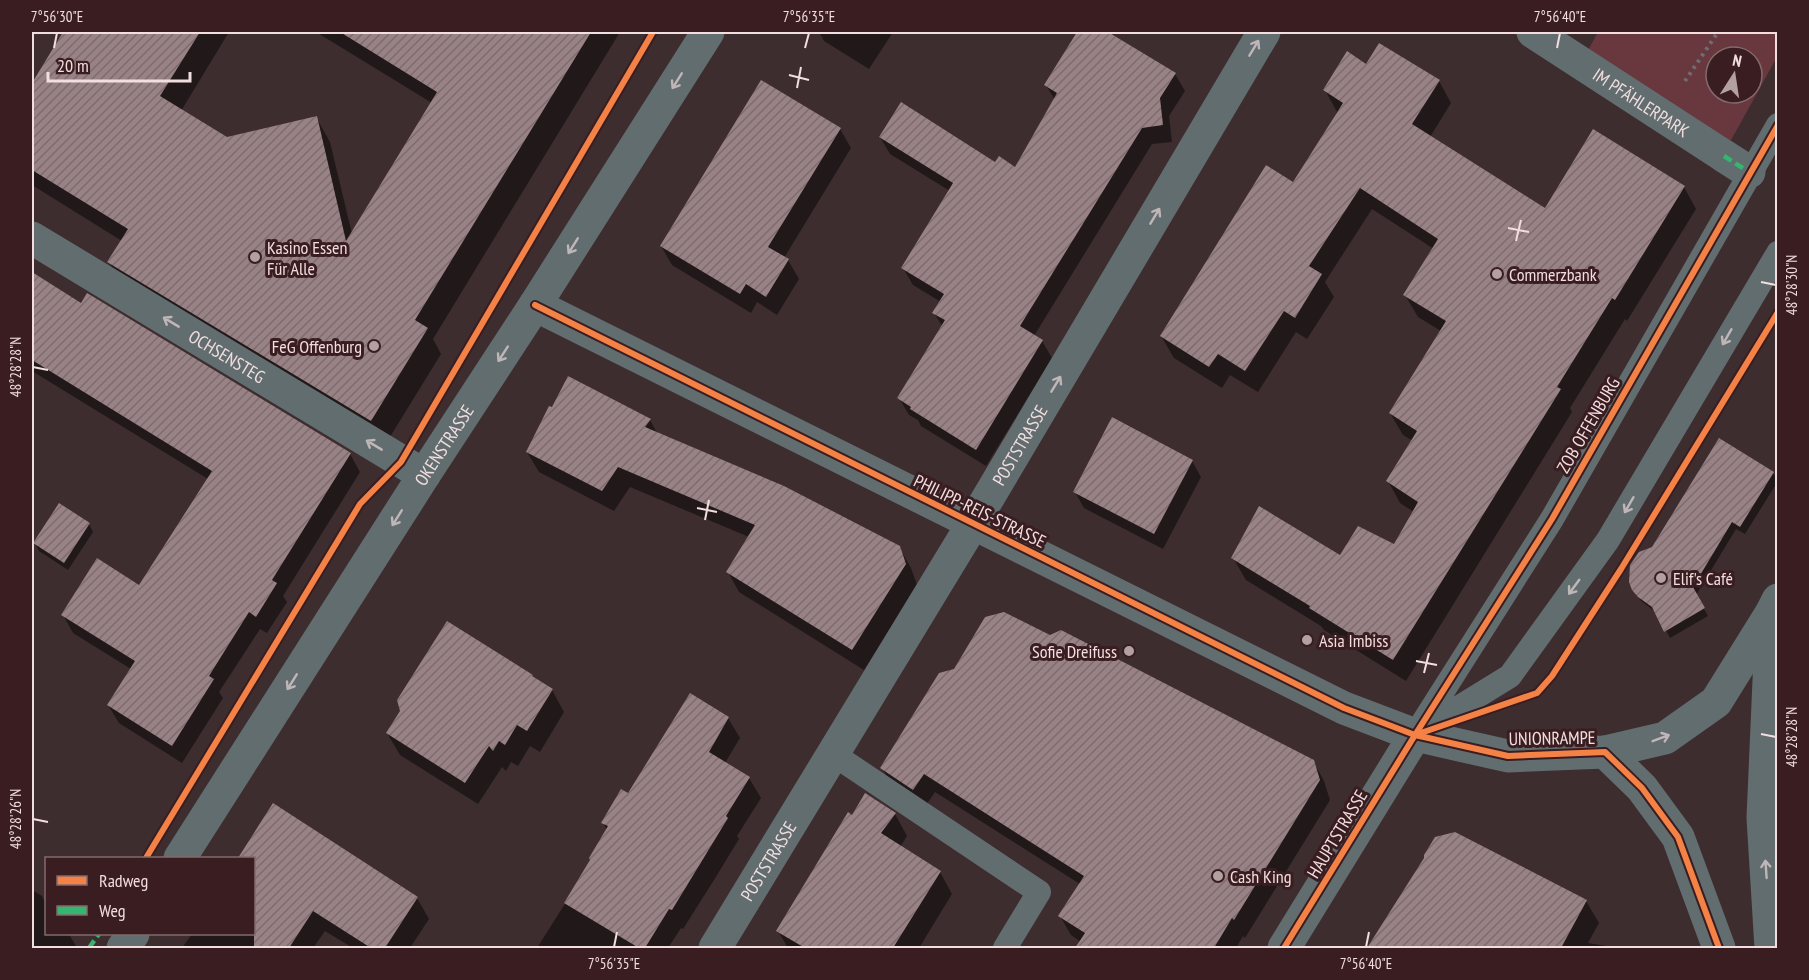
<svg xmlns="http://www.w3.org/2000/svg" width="1809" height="980" font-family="'PT Sans Narrow',sans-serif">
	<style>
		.green { fill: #69373e; fill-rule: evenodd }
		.shadow { fill: #0007 }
		.building { fill: url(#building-hatch) }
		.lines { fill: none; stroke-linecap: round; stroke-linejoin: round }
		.path { stroke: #6c6e71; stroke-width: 4; stroke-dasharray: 3 4.5; stroke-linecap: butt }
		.service { stroke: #626d70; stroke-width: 24 }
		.pedestrian { stroke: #626d70; stroke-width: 33 }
		.minor { stroke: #626d70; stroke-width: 33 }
		.tertiary { stroke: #626d70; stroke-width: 33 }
		.quiet { stroke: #33b770; stroke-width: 4.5; stroke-dasharray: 9 4.5; stroke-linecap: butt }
		.cycleway-casing { stroke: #391d20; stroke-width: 10 }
		.cycleway { stroke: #f48246; stroke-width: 6 }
		.oneway { stroke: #c0b6b8 }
		.ticks { fill: none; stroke: #f2dedf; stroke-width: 2 }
		.poi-dot { fill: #b3a0a1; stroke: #391d20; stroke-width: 2 }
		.labels { text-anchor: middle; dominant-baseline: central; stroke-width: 6; stroke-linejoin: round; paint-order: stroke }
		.street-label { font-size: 18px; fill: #f2dedf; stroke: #391d20 }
		.poi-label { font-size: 18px; fill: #f2dedf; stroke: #391d20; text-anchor: start }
		.neatline { fill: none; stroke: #f2dedf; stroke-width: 2 }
		.ticks-label { font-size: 15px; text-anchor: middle; fill: #f2dedf }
	</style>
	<defs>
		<pattern id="building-hatch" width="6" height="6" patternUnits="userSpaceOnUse" patternTransform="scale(1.5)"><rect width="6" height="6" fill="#998285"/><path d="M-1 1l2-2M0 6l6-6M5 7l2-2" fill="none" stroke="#7d6c6e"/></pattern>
	</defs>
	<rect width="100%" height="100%" fill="#3e2d2f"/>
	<path class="green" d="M1598,32h179v25l-52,94 -140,-95zM1716,57h36v36h-36z"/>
	<path class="shadow" d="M65,32h164l-48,79 46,28 89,-22 14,25 22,92 80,-131 -116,-71h156l2,1 1,-1h145l-187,307 8,15 -56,91 -262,-159 -14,-24 13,-21 -90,-56v-99z
		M819,32h74l-24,37 -45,-28z
		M1102,32h3l70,42 10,17 -16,25 3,26 -20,2 -118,192 8,5 10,17 -66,108 -65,-40 -3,-6 -9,-5 -10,-17 44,-71 -9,-14 7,-11 -28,-17 -10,-17 47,-77 -60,-37 -10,-17 136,32 39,-69 -9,-15 49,-42z
		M1367,66l72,15 12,22 -21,34 115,73 139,-23 12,22 -69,112 -2,-2 -55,89 2,4 -166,269 -82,-51 -3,-4 -75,-46 -13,-22 107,-1 55,-11 19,-34 -14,-9 -12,-22 25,-40 -10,-6 -13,-22 51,-82 -23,-14 -13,-22 29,-46 -62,-40 -47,73 9,15 -27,42 -11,-7 -38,60 -28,-17 -8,13 -48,-30 -13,-22 133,-151 43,-73 -12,-22z
		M840,129l11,19 -67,110 4,2 11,19 -22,36 -20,-13 -6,11 -79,-48 -11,-19z
		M32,275l50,30 268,149 10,18 -77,124 4,6 -20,31 -7,-4 -41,63 4,6 -41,65 -63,-40 -11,-18 23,-36 -58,-36 -10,-18 76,-28 69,-108 -176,-108z
		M650,420l8,15 241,112 12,21 6,17 -53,85 -125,-78 -11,-20 21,-35 -119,-50 -16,24 -75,-39 -12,-20z
		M1192,461l9,16 -38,72 -79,-41 -9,-16z
		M1773,473l5,8 -33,53 -9,-5 -40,66 12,21 -38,22 -13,-25 -16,-12 -5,-9 17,-44z
		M89,524l4,8 -25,38 -29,-19 -4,-8z
		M532,676l2,3 18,11 12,22 -24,40 -10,-6 -12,20 -7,-4 -5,9 -4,-4 -24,37 -78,-49 -13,-22z
		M690,695l38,23 12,20 -15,25 24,15 12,20 -24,38 2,3 -25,41 -31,49 -2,-1 -13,20h-131l55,-87 15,-31 -4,-7 25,-28z
		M1313,761l11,20 6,19 -85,138 -2,-2 -7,12h-159l4,-6 -10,-7 -11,-19 20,-32 -145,-92 -11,16 -31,-21 -11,-19z
		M273,805l144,93 12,21 -19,29h-57l-28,-17 -12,17h-131l10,-14h62v-76h-15z
		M895,814l12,22 -7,11 40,25 12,22 -33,54h-131l-10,-17 74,-114z
		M1426,859l160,42 13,22 -11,20 31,5h-249z
		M32,890l10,6 4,8v30h23l8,14h-45z"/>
	<path class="building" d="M63,32h137l-40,64 67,41 90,-21 29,125 91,-149 -97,-60h251l-176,288 13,8 -57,93 -264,-159 21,-33 -96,-59v-87z
		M1077,32h31l68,41 -16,25 3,27 -21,3 -122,198 23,14 -67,110 -66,-41 1,-2 -14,-9 48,-78 -13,-7 12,-19 -43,-26 52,-85 -74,-46 22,-35 94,60 4,-6 16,11 42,-74 -13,-8z
		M1379,43l61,37 -28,44 133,84 48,-79 92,57 -70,114 -3,-2 -55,89 4,2 -168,271 -84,-52 1,-2 -79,-48 28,-52 81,49 18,-29 36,18 24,-42 -32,-21 31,-50 -28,-18 57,-92 -43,-26 35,-56 -78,-51 -51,78 13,8 -27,44 -11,-7 -39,60 -27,-17 -9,13 -49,-31 106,-171 27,17 50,-79 -20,-13 24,-39 19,13z
		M761,80l80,48 -73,119 21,12 -23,38 -20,-13 -6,10 -80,-48z
		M32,272l49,31 6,-10 264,160 -79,127 5,3 -21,34 -7,-5 -40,64 5,3 -42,67 -65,-41 28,-44 -74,-46 36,-57 42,27 73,-114 -180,-111z
		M568,376l83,43 -6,8 139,59 116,60 6,18 -54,86 -126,-78 29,-47 -137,-58 -16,24 -76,-39 23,-46 3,1z
		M1112,417l81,43 -39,74 -81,-42z
		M1719,438l55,34 -34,55 -8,-5 -39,65 12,21 -41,24 -12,-25 -14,-10 -6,-7 -3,-8 1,-17 9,-13 13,-5z
		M59,503l31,20 -26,40 -31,-20z
		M1004,612l46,23 11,-5 253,130 6,20 -86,140 -2,-2 -18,30h-139l10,-15 -27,-17 26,-40 -160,-102 -11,16 -33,-22 59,-95 15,-4 31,-52z
		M447,621l86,54 -1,1 21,13 -26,42 -10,-6 -12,20 -6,-4 -6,10 -4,-5 -24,37 -79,-50 14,-22 -3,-11z
		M690,693l39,24 -20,35 41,25 -24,39 2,2 -56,92 -3,-1 -24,39h-6l-75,-45 26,-43 -1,-2 19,-32 -7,-3 20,-34 7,4z
		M865,793l31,20 -15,20 60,38 -48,77h-88l-29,-17 72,-119 4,3z
		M273,803l145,94 -33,51h-14l-58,-37 -24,37h-35v-90h-16z
		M1455,832l132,68 -26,48h-194l57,-90v-3l11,-18z"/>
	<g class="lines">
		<path class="path" d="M1685,81l33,-49"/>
		<path class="service" d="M1419,732l91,-56 98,-136 170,-287
			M1415,735l137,-216 226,-394
			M833,754l206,138 -34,56"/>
		<path class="pedestrian" d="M1724,156l25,16"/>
		<g class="minor">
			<path id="s1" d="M1533,32l191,124"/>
			<path id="s2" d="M32,238l392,237"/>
			<path id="s3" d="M715,948l257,-423 292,-493"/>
		</g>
		<g class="tertiary">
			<path d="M535,305l809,403 71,27 93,21 97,-4 60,-14 51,-36 56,-90 6,-12"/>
			<path d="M1605,752l37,36 36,49 41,111"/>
			<path id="s4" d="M180,858l244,-383 111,-170 173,-273"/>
			<path d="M123,948l10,-14"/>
			<path d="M1284,948l131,-213"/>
			<path d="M1771,948l-8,-130 9,-206"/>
		</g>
		<path class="quiet" d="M1724,156l25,16
			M89,948l10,-14"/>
		<defs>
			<path id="cycleway" d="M535,305l809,403 71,27 93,21 97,-4 37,36 36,49 41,111
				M1415,735l122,-42 15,-17 69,-107 157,-257
				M146,858l214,-354 41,-42 252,-430
				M1284,948l131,-213 137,-216 226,-394"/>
		</defs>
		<use href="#cycleway" class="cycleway-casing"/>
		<use href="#cycleway" class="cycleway"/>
	</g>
	<defs><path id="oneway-shaft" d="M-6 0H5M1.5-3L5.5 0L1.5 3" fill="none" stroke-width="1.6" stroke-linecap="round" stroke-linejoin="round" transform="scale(1.5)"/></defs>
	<g class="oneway">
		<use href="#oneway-shaft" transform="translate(1254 48) rotate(-59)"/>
		<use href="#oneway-shaft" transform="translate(677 81) rotate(122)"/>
		<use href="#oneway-shaft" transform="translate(1155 216) rotate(-59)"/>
		<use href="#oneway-shaft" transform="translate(573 246) rotate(122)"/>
		<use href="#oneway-shaft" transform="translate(171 322) rotate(-149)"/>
		<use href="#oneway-shaft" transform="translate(1727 337) rotate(120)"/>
		<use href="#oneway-shaft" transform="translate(503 354) rotate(123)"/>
		<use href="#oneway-shaft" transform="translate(1056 384) rotate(-59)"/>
		<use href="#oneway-shaft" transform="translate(374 445) rotate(-149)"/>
		<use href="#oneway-shaft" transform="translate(1629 505) rotate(120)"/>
		<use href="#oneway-shaft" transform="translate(397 518) rotate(122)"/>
		<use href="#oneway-shaft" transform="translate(1574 587) rotate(126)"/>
		<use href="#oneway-shaft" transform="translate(292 682) rotate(122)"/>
		<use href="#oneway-shaft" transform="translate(1661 738) rotate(-21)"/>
		<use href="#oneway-shaft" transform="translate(1766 869) rotate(-94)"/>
	</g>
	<path class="ticks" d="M54,48l3,-15M805,48l4,-15M1557,48l3,-15M789,75l20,5M797,88l4,-21M1508,228l21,4M1516,241l5,-21M1761,282l15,3M33,367l15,3M697,508l20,4M705,520l4,-20M1416,661l21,4M1424,673l5,-20M1761,734l15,3M33,819l15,3M614,947l3,-15M1366,947l3,-15"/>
	<g class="poi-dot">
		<circle cx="255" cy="257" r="6"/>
		<circle cx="1497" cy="274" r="6"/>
		<circle cx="374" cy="346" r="6"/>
		<circle cx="1661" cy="578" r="6"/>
		<circle cx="1307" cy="640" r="6"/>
		<circle cx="1129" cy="651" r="6"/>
		<circle cx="1218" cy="876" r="6"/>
	</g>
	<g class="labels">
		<g class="street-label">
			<text stroke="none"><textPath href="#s1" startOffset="129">IM PFÄHLERPARK</textPath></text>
			<text stroke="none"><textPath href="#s2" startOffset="228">OCHSENSTEG</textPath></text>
			<text transform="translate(1588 425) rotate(-60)">ZOB OFFENBURG</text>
			<text stroke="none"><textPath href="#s4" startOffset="490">OKENSTRASSE</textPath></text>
			<text stroke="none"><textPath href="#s3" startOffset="588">POSTSTRASSE</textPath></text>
			<text transform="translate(980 511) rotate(26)">PHILIPP-REIS-STRASSE</text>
			<text transform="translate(1552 738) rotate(-1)">UNIONRAMPE</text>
			<text transform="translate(1337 834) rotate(-59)">HAUPTSTRASSE</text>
			<text stroke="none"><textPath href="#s3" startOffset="102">POSTSTRASSE</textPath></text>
		</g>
		<g class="poi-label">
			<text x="267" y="247">Kasino Essen<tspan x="267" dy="21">Für Alle</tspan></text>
			<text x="1509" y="274">Commerzbank</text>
			<text x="362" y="346" text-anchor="end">FeG Offenburg</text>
			<text x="1673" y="578">Elif's Café</text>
			<text x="1319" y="640">Asia Imbiss</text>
			<text x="1117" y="651" text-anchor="end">Sofie Dreifuss</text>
			<text x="1230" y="876">Cash King</text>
		</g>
	</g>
	<rect width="1809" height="980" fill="none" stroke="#391d20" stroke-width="66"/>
	<rect x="45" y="857" width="210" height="78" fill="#391d20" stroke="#836a6c" stroke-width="1.5"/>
	<rect x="57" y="876" width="30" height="9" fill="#f48246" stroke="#836a6c" stroke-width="1.5"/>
	<text x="99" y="887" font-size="18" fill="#f2dedf">Radweg</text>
	<rect x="57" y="906" width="30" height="9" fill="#33b770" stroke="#836a6c" stroke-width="1.5"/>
	<text x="99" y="917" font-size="18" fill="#f2dedf">Weg</text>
	<g transform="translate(1734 75) rotate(12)"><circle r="28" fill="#391d20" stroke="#836a6c" stroke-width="1.5"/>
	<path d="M0-4.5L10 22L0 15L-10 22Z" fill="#b3a0a1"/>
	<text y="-9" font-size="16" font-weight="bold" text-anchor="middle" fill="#f2dedf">N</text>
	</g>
	<path d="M48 72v9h142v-9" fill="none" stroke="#f2dedf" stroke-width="3"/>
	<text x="57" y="72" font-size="18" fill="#f2dedf" stroke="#391d20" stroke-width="4.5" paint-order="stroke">20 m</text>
	<rect x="33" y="33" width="1743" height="914" class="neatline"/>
	<g class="ticks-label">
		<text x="57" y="22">7°56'30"E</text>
		<text x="809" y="22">7°56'35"E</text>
		<text x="1560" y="22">7°56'40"E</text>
		<text transform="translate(1792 285) rotate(-90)" y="5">48°28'30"N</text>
		<text transform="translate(16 367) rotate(-90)" y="5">48°28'28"N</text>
		<text transform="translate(1792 737) rotate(-90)" y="5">48°28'28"N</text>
		<text transform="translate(16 819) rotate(-90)" y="5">48°28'26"N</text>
		<text x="614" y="969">7°56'35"E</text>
		<text x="1366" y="969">7°56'40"E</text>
	</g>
</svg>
